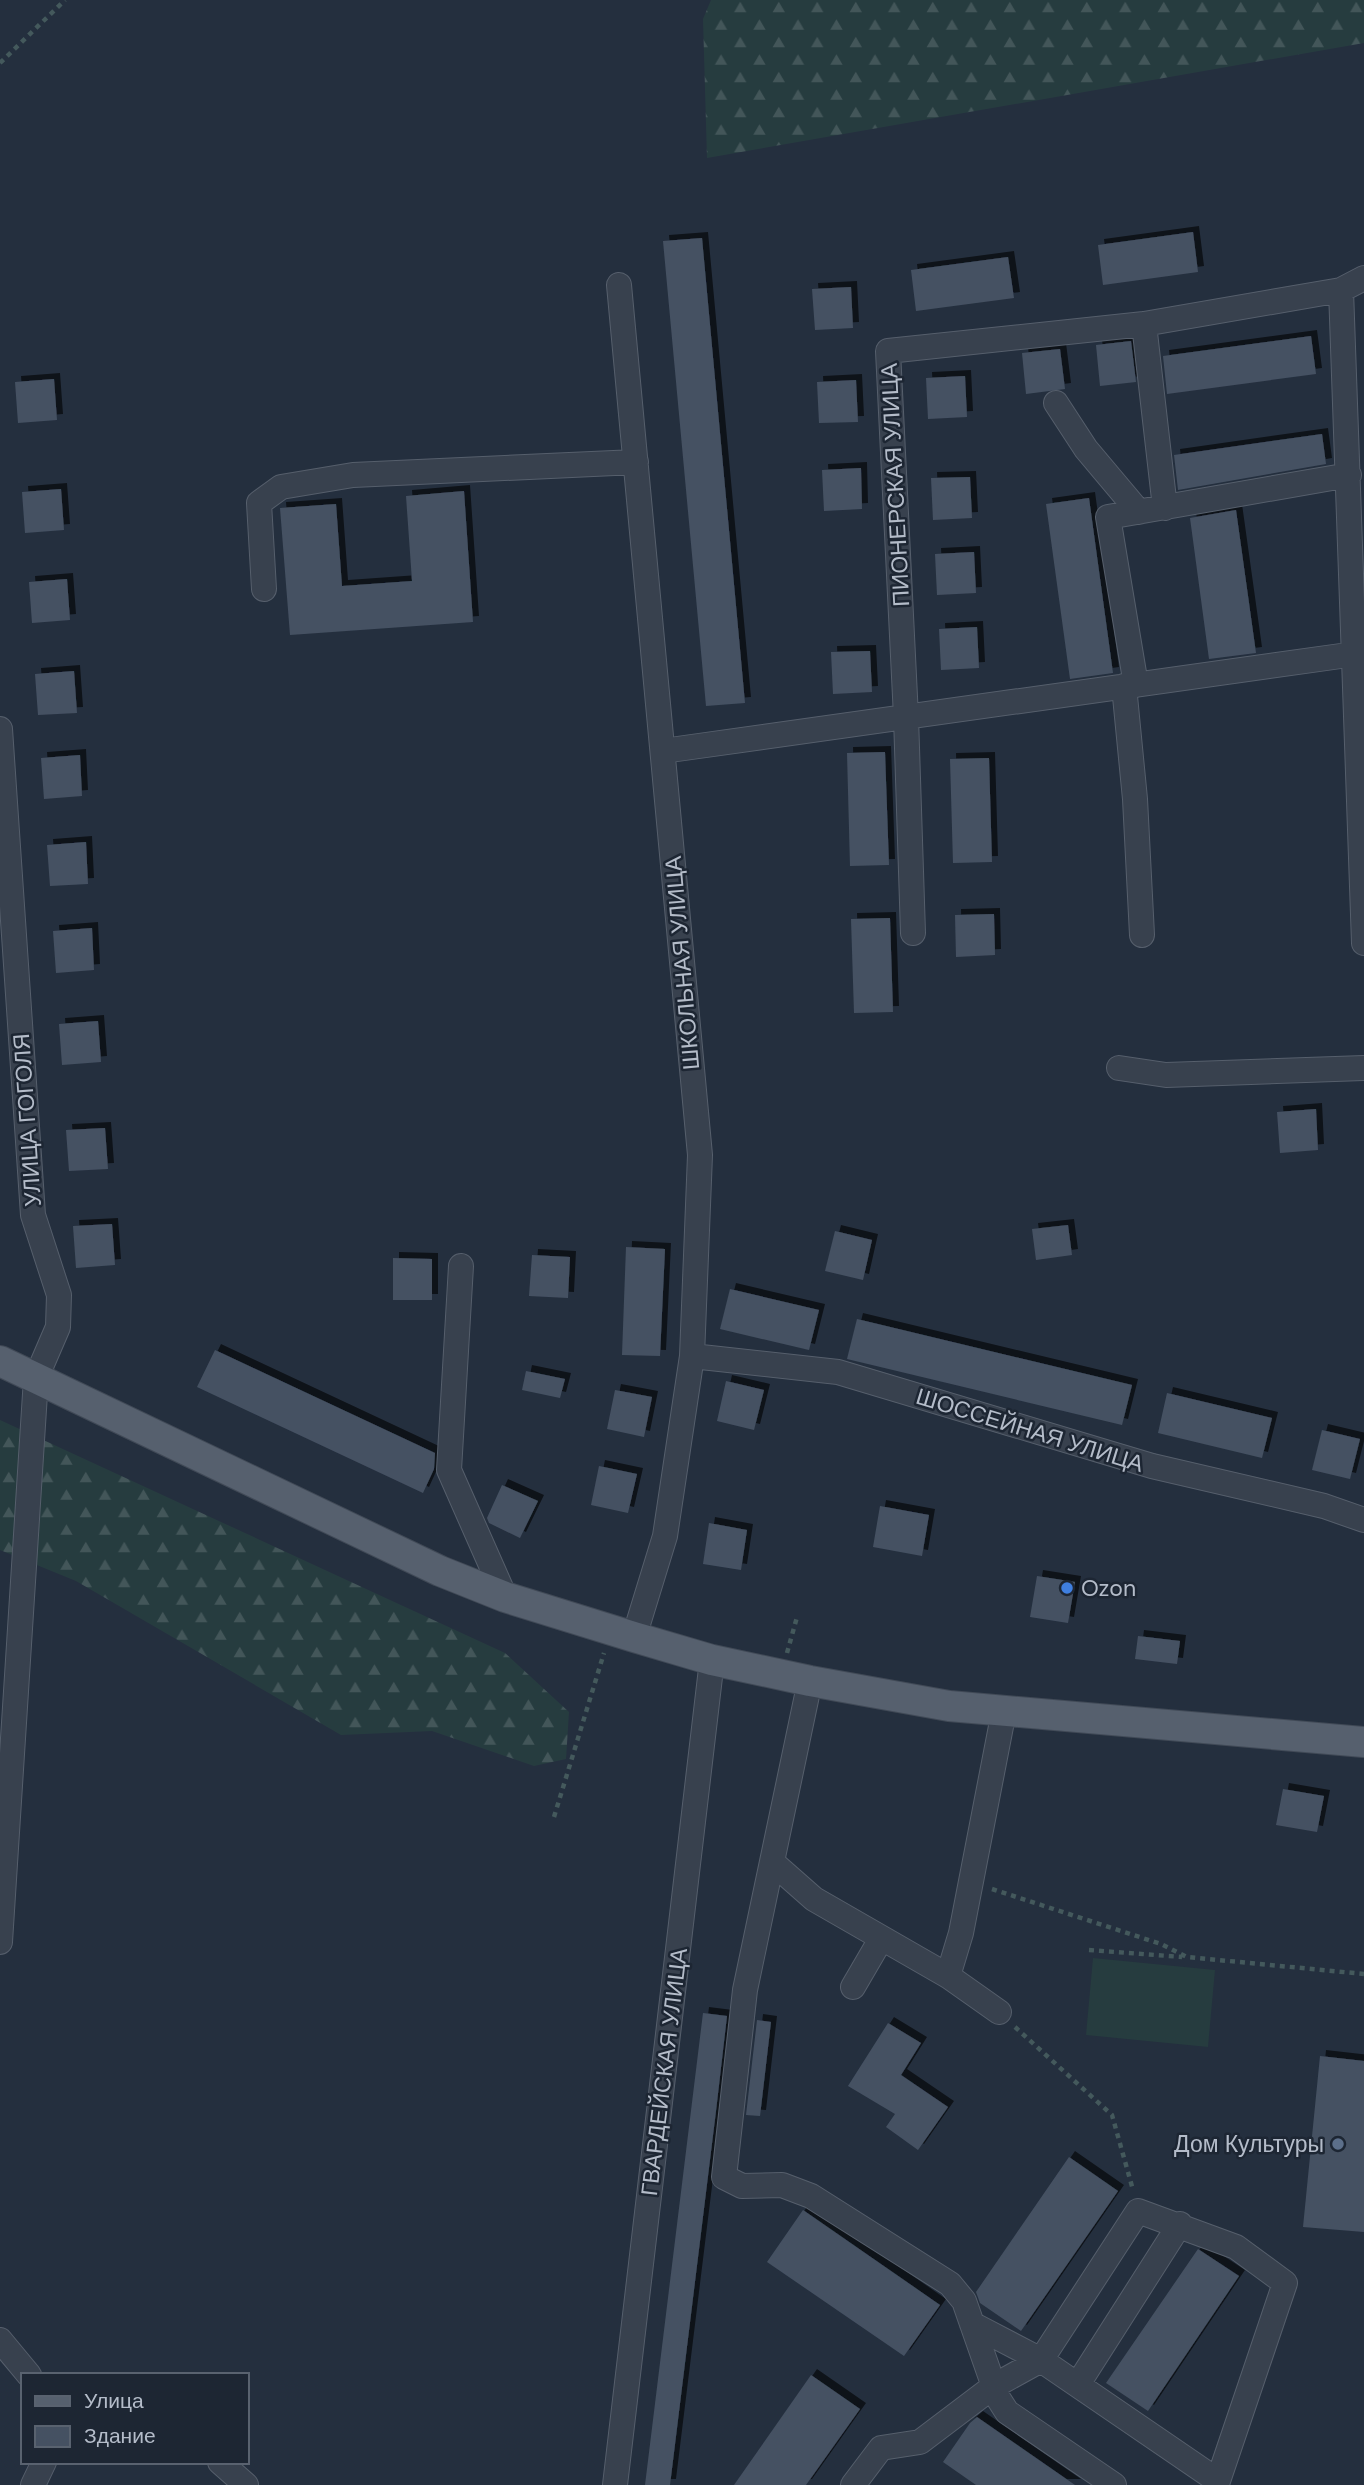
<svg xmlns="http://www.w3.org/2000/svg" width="1364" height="2485" font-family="'DM Sans',sans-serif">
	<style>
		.grass { fill: #263c3f }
		.forest { fill: url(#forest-firs) }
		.building { fill: #455162; filter: url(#shadow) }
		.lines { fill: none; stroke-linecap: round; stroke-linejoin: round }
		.minor-casing { stroke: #565f6c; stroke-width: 26 }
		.major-casing { stroke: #414a57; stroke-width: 32 }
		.path { stroke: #44595c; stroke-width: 4.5; stroke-dasharray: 5 5; stroke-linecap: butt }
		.minor { stroke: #38414e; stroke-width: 24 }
		.major { stroke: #56606e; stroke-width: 30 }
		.shop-dot { fill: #3f7fe0; stroke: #1d2633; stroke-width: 2.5 }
		.service-dot { fill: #5c6f8a; stroke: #1d2633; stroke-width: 2.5 }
		.labels { text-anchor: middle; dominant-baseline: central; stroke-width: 5; stroke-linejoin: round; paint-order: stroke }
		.street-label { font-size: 23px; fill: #b4bcc9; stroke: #1d2633 }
		.poi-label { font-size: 23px; fill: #b4bcc9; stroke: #1d2633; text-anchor: start }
	</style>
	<defs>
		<pattern id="forest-firs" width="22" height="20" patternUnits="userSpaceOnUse" patternTransform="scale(1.75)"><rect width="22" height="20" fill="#263c3f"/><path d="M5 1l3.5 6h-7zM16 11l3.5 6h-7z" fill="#435659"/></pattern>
		<filter id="shadow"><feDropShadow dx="6" dy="-6" stdDeviation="0" flood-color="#0009"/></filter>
	</defs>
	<rect width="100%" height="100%" fill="#242f3e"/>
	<path class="grass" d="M1093,1958l122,12 -7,77 -122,-12z"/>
	<path class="forest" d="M711,0h653v43l-657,115 -4,-139z
		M0,1420l505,233 64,59 -3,47 -32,7 -102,-35 -91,4 -265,-154 -76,-31z"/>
	<path class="building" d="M1193,232l5,40 -95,13 -5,-40z
		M702,238l43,465 -39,3 -43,-465z
		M1008,257l6,41 -98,13 -5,-41z
		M851,287l2,41 -38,2 -3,-41z
		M1311,336l5,38 -149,20 -4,-38z
		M1131,341l5,41 -36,4 -4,-41z
		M1060,349l5,40 -39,5 -4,-41z
		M965,376l2,41 -39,2 -2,-41z
		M54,379l3,41 -39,3 -3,-41z
		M856,380l2,42 -39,1 -2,-41z
		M1322,434l4,30 -148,26 -4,-35z
		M861,468l1,41 -38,2 -2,-41z
		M970,477l2,41 -39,2 -2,-42z
		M61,489l3,41 -39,3 -3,-41z
		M464,491l9,131 -183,13 -10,-127 56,-4 6,82 70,-5 -6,-85z
		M1089,498l24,175 -43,6 -24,-175z
		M1236,510l20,143 -47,6 -19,-141z
		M974,552l2,41 -39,2 -2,-41z
		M67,579l3,41 -38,3 -3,-41z
		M977,627l2,41 -38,2 -2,-41z
		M870,651l2,41 -39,2 -2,-42z
		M74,671l3,42 -39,2 -3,-41z
		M885,752l4,113 -39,1 -3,-113z
		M80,755l2,41 -38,3 -3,-41z
		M989,758l3,104 -39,1 -3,-104z
		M86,842l2,42 -38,2 -3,-41z
		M994,914l1,41 -39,2 -1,-42z
		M890,918l3,94 -39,1 -3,-94z
		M92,928l2,42 -38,3 -3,-42z
		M98,1021l3,41 -39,3 -3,-41z
		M1316,1109l2,41 -38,3 -3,-41z
		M105,1128l3,41 -39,2 -3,-41z
		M112,1224l3,41 -39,3 -3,-42z
		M1068,1225l4,30 -36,5 -4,-31z
		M835,1231l37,9 -9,40 -38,-9z
		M626,1247l39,2 -5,107 -38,-1z
		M532,1255l38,2 -2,41 -39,-2z
		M393,1258l39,1v41h-39z
		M730,1289l89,21 -10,40 -89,-21z
		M857,1319l275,66 -10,40 -275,-66z
		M215,1350l220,103 -1,16 -11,24 -226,-106z
		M526,1371l39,8 -5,19 -38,-8z
		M726,1381l38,9 -10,40 -37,-9z
		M615,1390l37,7 -8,40 -37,-8z
		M1167,1393l105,25 -10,40 -104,-25z
		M1322,1430l38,9 -10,40 -38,-9z
		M599,1466l38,8 -9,39 -37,-8z
		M502,1485l36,16 -18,37 -31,-15 -2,-5z
		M880,1506l49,9 -7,41 -49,-9z
		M709,1523l38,7 -6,40 -38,-6z
		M1037,1576l38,6 -7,41 -38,-6z
		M1138,1636l42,5 -3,23 -42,-5z
		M1283,1789l41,7 -7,36 -41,-7z
		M703,2013l24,3 -11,95 -46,374h-25z
		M757,2020l14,2 -11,94 -14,-1z
		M888,2023l33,20 -20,32 47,32 -30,43 -32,-23 9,-13 -47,-28z
		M1320,2056l44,5v171l-61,-5z
		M1069,2157l49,34 -97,140 -41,-28 -4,-11z
		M803,2210l137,95 -36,51 -137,-94z
		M1198,2249l41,27 -91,135 -42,-28z
		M811,2375l49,34 -54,76h-72z
		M977,2417l98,68h-99l-33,-23 27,-39z"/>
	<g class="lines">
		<defs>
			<path id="minor" d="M619,285l81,870 -8,201 -27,180 -31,101
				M1341,290l23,653
				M1144,324l21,184
				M1056,403l30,46 53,63
				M264,589l-5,-86 22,-16 72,-12 283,-13
				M1136,685l-28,-168 241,-42
				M1124,686l11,113 7,136
				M0,729l33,486 26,80 -1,32 -22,51 -36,564
				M663,751l692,-97
				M913,933l-7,-216 -18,-366 256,-27 197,-34 23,-12
				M1119,1068l47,7 198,-7
				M461,1266l-12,204 56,127
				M692,1356l146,16 314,94 172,40 40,14
				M810,1681l-65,309 -21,187 18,9 40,-1 29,11 139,88 14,17 34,97 9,14 107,73
				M772,1862l42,37 134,77 51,36
				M948,1976l13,-43 43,-222
				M853,1987l28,-48
				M0,2340l29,35
				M1078,2384l102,-160
				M220,2462l26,23
				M33,2485l11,-23
				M615,2485l97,-825
				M853,2485l28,-37 39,-6 74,-56 47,-26 97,-149 98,36 49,36 -67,198 -177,-121 -69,-36"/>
			<path id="major" d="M0,1361l440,210 65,26 129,40 78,23 98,21 139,25 415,36"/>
		</defs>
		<use href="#minor" class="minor-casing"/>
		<use href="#major" class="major-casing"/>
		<path class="path" d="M0,63l65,-63
			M787,1653l10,-36
			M554,1817l50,-164
			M992,1889l169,55 26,13 177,17
			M1089,1950l93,7
			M1015,2027l97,88 21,75"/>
		<use href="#minor" class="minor"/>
		<use href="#major" class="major"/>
	</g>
	<circle class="shop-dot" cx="1067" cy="1588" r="7"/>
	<circle class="service-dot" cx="1338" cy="2144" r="7"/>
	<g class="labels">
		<g class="street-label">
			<text transform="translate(895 485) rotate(-93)">ПИОНЕРСКАЯ УЛИЦА</text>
			<text transform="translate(682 963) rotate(-95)">ШКОЛЬНАЯ УЛИЦА</text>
			<text transform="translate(27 1120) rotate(-94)">УЛИЦА ГОГОЛЯ</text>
			<text transform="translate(1030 1430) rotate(17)">ШОССЕЙНАЯ УЛИЦА</text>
			<text transform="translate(664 2072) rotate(-83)">ГВАРДЕЙСКАЯ УЛИЦА</text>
		</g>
		<g class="poi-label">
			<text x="1081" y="1588">Ozon</text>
			<text x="1324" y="2144" text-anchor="end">Дом Культуры</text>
		</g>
	</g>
	<rect x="21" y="2373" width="228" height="91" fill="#1d2633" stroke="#59626f" stroke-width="2"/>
	<rect x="35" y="2396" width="35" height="10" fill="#56606e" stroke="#59626f" stroke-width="2"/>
	<text x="84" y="2408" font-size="21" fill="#b4bcc9">Улица</text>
	<rect x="35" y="2426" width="35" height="21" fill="#455162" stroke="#59626f" stroke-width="2"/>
	<text x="84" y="2443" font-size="21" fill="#b4bcc9">Здание</text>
</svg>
